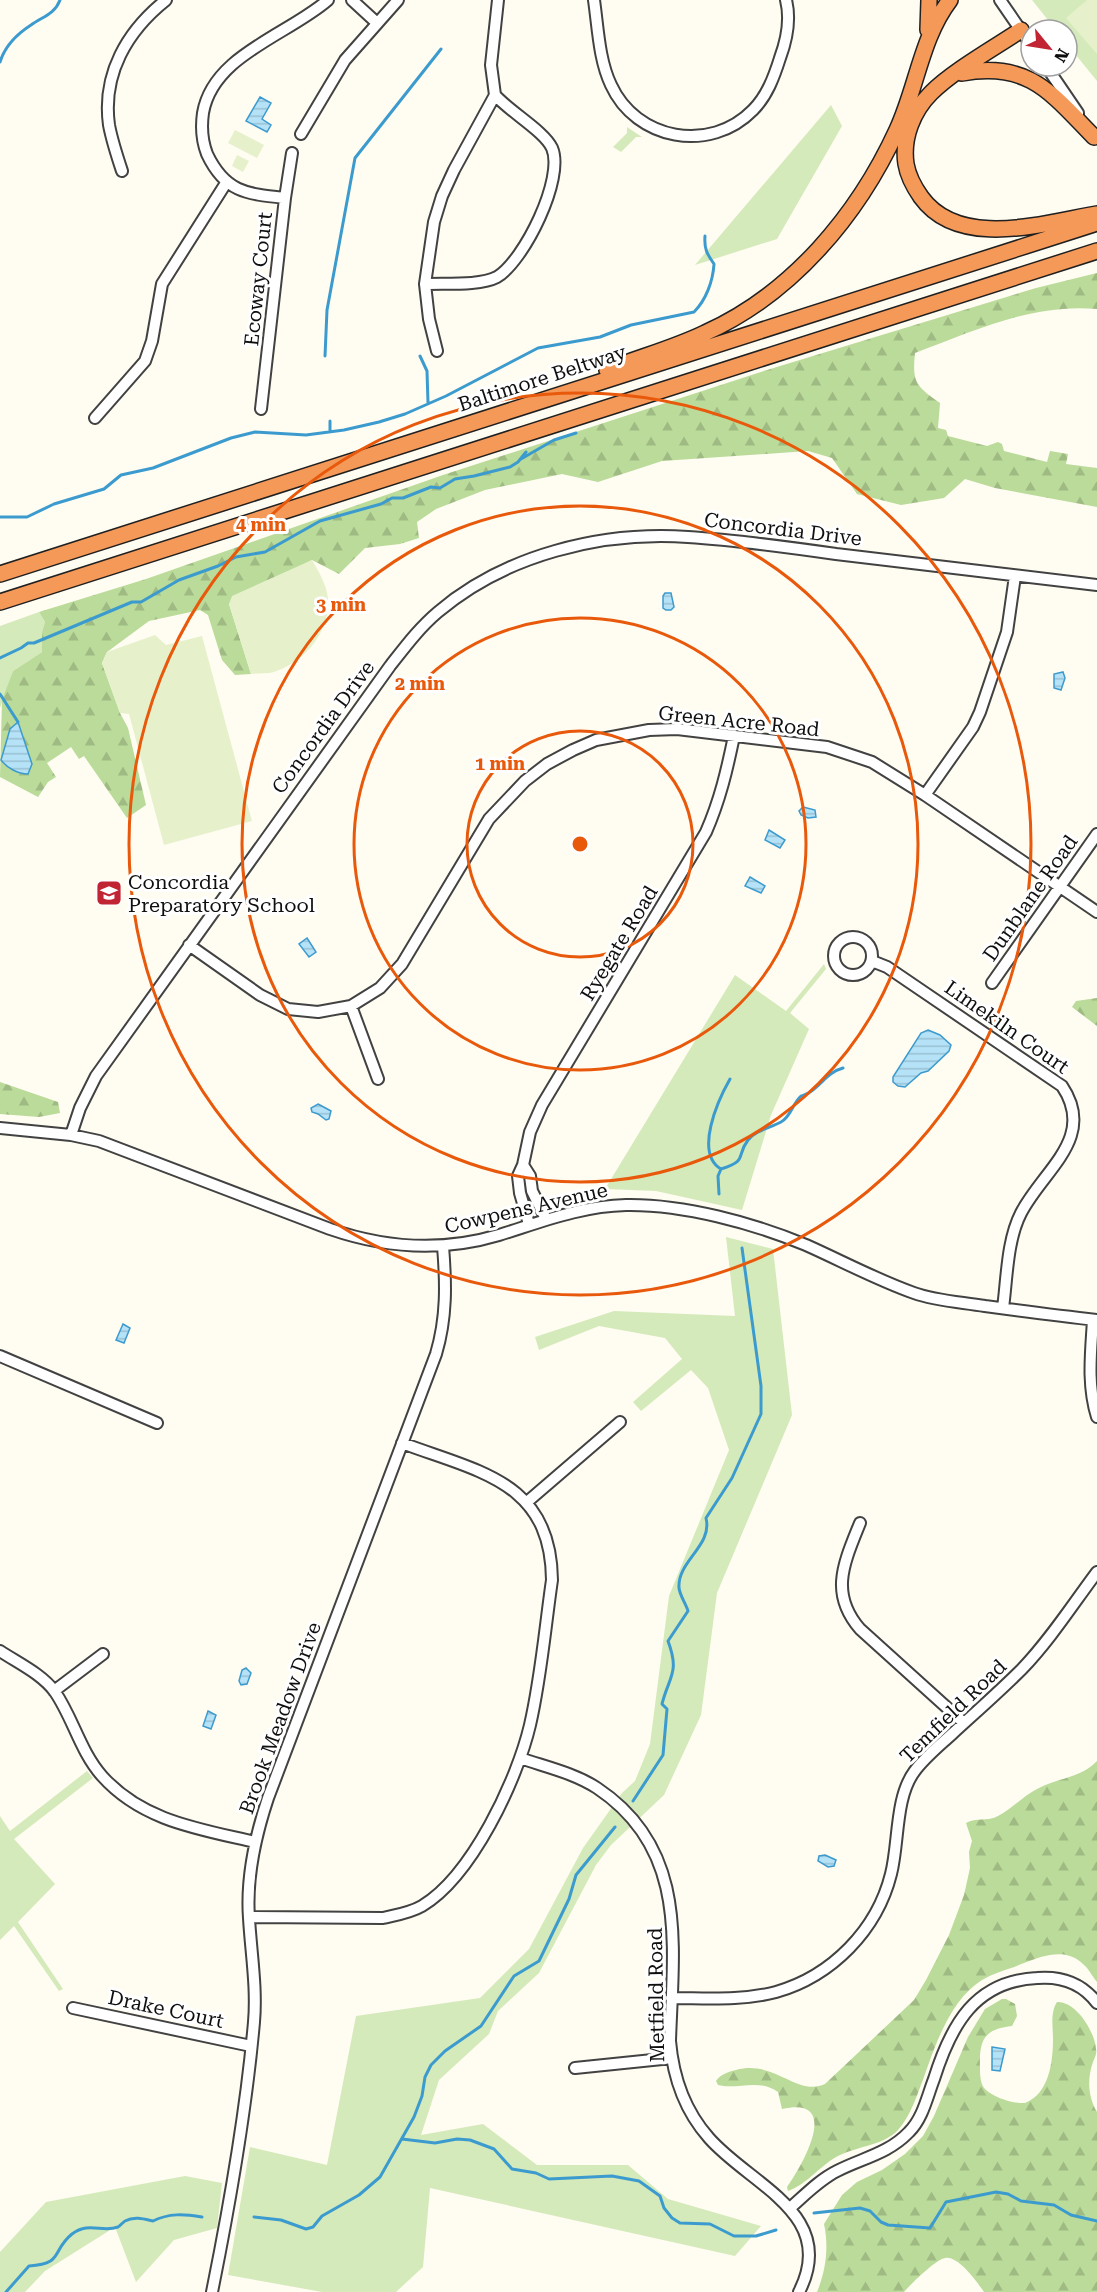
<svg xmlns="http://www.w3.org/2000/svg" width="1097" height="2292" font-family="'Roboto Serif',serif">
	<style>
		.green { fill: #d5eaba }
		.forest { fill: url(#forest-firs) }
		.pitch { fill: #e6f1cc }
		.water { fill: url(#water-rules); stroke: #3c9bce; stroke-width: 1.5 }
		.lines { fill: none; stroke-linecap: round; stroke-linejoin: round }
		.stream { stroke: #3c9bce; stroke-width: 3 }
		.minor-casing { stroke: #424242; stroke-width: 14 }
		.highway-casing { stroke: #202020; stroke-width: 18 }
		.minor { stroke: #fff; stroke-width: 10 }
		.highway { stroke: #f59959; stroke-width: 15 }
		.ring { fill: none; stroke: #e8590c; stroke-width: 3 }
		.labels { text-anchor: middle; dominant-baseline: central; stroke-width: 6; stroke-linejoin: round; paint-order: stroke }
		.street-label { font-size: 20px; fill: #0f0f0f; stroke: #fff }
		.poi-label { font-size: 20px; fill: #0f0f0f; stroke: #fff; text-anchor: start }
		.centre { fill: #e8590c; stroke: #fff; stroke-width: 3 }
		.ring-label { font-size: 18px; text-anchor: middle; font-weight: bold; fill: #e8590c; stroke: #fff; stroke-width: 6; stroke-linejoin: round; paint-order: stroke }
	</style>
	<defs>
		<pattern id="forest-firs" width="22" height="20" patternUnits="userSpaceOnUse" patternTransform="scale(1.5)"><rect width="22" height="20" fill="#badb99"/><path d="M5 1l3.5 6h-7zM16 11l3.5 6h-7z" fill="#9fbb83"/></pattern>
		<pattern id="water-rules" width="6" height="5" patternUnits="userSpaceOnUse" patternTransform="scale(1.5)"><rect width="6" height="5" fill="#b5e2f7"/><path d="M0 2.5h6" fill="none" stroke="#9ac1d3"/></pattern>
	</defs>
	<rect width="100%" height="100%" fill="#fffcf1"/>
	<path class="green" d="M1032,0h65v81l-30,-37v-14h-11z
		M831,105l11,21 -65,113 -82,26z
		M627,127l15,10h-6l-15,15 -8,-5 14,-14z
		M39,612l6,10 -3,10v20l-29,19 -13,37v-82z
		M824,964l2,5 -36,44 19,16 -38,86 -29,95 -86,-19 -51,-2 130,-214 51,36z
		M726,1237l47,12 19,166 -75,178 -16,122 -37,80 -53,50 -15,20 -57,108 -41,38 -9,23 -50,46 -18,55 62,-11 54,41h91l40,34 93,27 -26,30 -305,-68 -7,79 -27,25h-74l-94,-17 22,-128 77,18 29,-149 124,-18 49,-49 54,-101 39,-55 13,-12 15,-37 19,-148 60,-146 -21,-62 -17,-18 -50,41 -8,-9 49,-43 -17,-21 -66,-12 -60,24 -4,-13 79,-26 121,5z
		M87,1771l6,7 -79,61 41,45 -37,38 45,67 -4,2 -45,-65 -14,14v-124l10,15z
		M185,2176l37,7 -5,45 -43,12 -38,42 -21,-55 -70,44 -20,21h-25v-40l46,-50z"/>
	<path class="forest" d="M1097,273v36c-65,-6 -123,22 -182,44 -3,30 1,33 25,50l-2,25 8,2 2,6 39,10 11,-4 4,2 2,7 43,11 3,-11 18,3 -2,10 31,4v39l-102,-19 -30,-9 -21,19 -43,7 -44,-11 -25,-36 -24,-7 -146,10 -64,21 -36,-8 -77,16 -49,19 -19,13 2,16 -19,6 -35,4 -26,26 -27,-14 -83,44 22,70 -16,1 -13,-15 -14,-45 -8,-5 -51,11 -42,31 -5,11 18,50 8,15 18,77 -19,13 -43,-62 -5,3 -8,-12 -24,16 9,14 -8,5 -10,15 -38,-20 2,-77 11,-29 29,-19v-20l3,-10 -6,-10 107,-33 297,-104 324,-105 269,-82z
		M1097,998v28l-25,-19 4,-6z
		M0,1082l58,20 2,11 -21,4 -39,-3z
		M1097,1761v221c-5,-6 -8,-13 -14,-18 -17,-17 -41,-8 -59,-1 -14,6 -29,9 -42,17 -31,19 -47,65 -58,97 -7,18 -13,38 -26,53 -14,15 -39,16 -58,25 -19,9 -32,29 -52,36l-1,-4c15,-21 56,-92 -5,-78l-4,-17c-19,-14 -41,-2 -60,-7l-2,-4c5,-7 12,-9 20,-11 38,-11 61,27 89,14l89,-84 12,-20 23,-45 15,-40 6,-27 -1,-16 3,-11 -6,-18c10,-6 22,-1 32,-7 14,-7 25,-20 39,-27 20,-11 44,-11 60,-28z
		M1002,1999h4l9,5 2,12 -5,10c-28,3 -33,14 -32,41 0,7 0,17 5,22 9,9 29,15 40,14 24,-9 28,-41 28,-64 0,-12 -3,-26 4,-37 19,-1 38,30 39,47 1,5 -1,8 -3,13 -6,17 -5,35 4,50v180h-113c-6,-9 -26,-37 -39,-34 -10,2 -34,26 -41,34h-87c9,-22 12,-45 7,-68l18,-29 15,-13 25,-12 23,-16 18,-18 11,-20 34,-79 17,-28z"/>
	<path class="pitch" d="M1087,0h10v54l-31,-36z
		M235,130l29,15 -7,13 -29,-15z
		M237,155l12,6 -6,11 -11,-6z
		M312,560c7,12 14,24 16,38 3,33 -24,65 -54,74 -7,2 -16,1 -23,2l-22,-70 3,-8z
		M155,635l11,10 36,-9 50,185 -88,24 -35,-131 -9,-1 -18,-50 5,-11z"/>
	<path class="water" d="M260,97l11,6 -9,16 9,6 -4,7 -21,-11z
		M665,593h6l3,14 -3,3h-5l-3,-2v-12z
		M1063,672l2,6 -4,12 -7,-2v-14z
		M18,722l14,42 -4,10c-10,0 -21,-6 -27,-14l9,-31z
		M803,807l12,3 1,7 -8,1 -7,-3 -2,-4z
		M769,830l16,10 -5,8 -15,-8z
		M750,877l15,9 -4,7 -16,-7z
		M307,938l9,14 -7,5 -10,-13z
		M928,1030l12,5 11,10 -2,6 -21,20 -7,2 -16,14 -7,-1 -5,-4v-5l28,-44z
		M318,1104l13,7 -2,8 -3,1 -8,-6 -6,-2 -1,-4z
		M123,1324l7,4 -6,15 -8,-3z
		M246,1668l5,5 -4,11 -6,1 -2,-4 3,-11z
		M208,1711l8,4 -5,14 -8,-3z
		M825,1855l11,5 -2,6 -6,1 -10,-6 1,-5z
		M992,2047l13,2 -5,22 -8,-1z"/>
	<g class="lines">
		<path class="stream" d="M0,62c5,-16 17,-28 31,-37 11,-8 24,-11 29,-25
			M325,356l2,-46 28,-152 86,-109
			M420,356l7,15 1,32
			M330,431v-10
			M521,459l33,-19 22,-7
			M0,517h27l27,-13 50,-15 17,-14 32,-7 78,-30 24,-6 51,3 38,-5 35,-8 26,-8 41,-18 92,-48 62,-11 31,-12 63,-13c12,-12 19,-31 20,-48 -7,-10 -10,-15 -9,-28
			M0,658l21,-10 7,-5h6l98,-41h9l38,-22 39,-14 18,-9 29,-5 55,-31 61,-17 11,-6h11l28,-11 9,1 15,-9 19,-3 36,-9 8,-5 8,-10
			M0,694l18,28
			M721,1169c-27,-16 -3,-69 9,-90
			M719,1194l-1,-18 3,-7c28,-9 14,-12 27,-29 8,-10 22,-12 33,-18 10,-5 11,-18 20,-26 1,0 8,-3 9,-4 12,-8 18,-20 33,-24
			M633,1801l30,-46 4,-46 -5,-5c7,-28 18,-31 6,-63l20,-30c-2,-7 -8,-15 -9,-23 -2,-27 34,-42 27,-70l26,-40 29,-64v-28l-19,-138
			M402,2139l33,4 22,-4 13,1 24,9 18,20 24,4 13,6 63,-3 27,5 21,15 4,12 8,10 8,5 30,1 24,12h22l20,-6
			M814,2213l46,-5 10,3 11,11 7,3 42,3 16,-26 50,-10 12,2 13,7 33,4 17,10 26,6
			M254,2217l27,3 25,9 7,-2 9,-11 37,-21 21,-18 34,-60 8,-21 3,-19 6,-12 14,-14 36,-25 33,-50 25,-15 30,-62 7,-24 39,-48
			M6,2292l23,-26c35,-2 22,-15 43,-32 17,-13 30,-1 46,-7 2,-1 5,-5 7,-6 9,-5 19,-2 28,0 16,-8 31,-7 49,-4"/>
		<defs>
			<path id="minor" d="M352,0l25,23
				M594,0c4,28 5,60 17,85 25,55 99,69 142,25 14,-14 21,-33 27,-52 7,-19 11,-38 6,-58
				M1000,0l31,45
				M1046,66l32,47
				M301,134l44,-74 53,-60
				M122,171c-5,-15 -10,-30 -13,-46 -7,-51 18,-94 57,-125
				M285,198c-39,-4 -60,-6 -78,-44 -5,-13 -6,-27 -4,-41 10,-58 85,-78 125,-113
				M425,284c19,-1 55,2 72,-7 27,-16 68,-99 55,-129 -8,-17 -42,-36 -57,-53
				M437,351l-8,-32 -4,-35 9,-62 8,-26 12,-26 41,-75 -4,-30 7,-65
				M261,409l24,-211 7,-45
				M95,418l50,-57 7,-20 10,-57 64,-101
				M925,795l48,-68 7,-15 27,-80 8,-56
				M834 956a19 19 0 1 1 38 0a19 19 0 1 1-38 0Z
				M189,945l71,50 28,14 30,3 33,-6 29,-18 22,-24 87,-145 36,-38 22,-17 26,-14 23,-10 53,-10 28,-1 150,18 45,15 53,33 172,117
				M872,961l15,6 175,119c35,52 -19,84 -41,127 -14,27 -14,65 -18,95
				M992,983l105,-149
				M351,1006l27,73
				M0,1128l71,7 28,6 231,88c55,19 112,23 169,6 42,-13 82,-29 127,-30 57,-1 127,18 180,40 36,16 71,35 108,48 22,8 47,9 71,13 37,5 75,10 112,14
				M71,1135l9,-27 16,-32 294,-410c15,-19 29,-38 48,-54 67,-57 163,-81 250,-75 49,3 99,10 148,17 87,10 174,21 261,31
				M523,1165l7,11 2,15 14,28
				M529,1224l-9,-31 -2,-17 5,-11 7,-33 12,-27 164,-273c14,-32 21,-62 28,-96
				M1093,1320c-2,33 -6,65 4,97
				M0,1356l157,67
				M527,1502l93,-80
				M860,1523c-16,40 -31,70 0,106l104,94
				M0,1651c18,12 42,23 55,41 18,26 25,59 47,84 40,45 97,53 153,66
				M54,1691l49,-37
				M520,1758c26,9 54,15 77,30 92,61 76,158 73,253 3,35 15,70 39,97 41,47 130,76 90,154
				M249,1917l134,1c13,-3 27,-5 39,-12 50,-30 95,-126 108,-181 11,-47 15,-97 22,-145 -1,-99 -73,-108 -150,-137
				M671,1998c35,0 71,3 105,-6 56,-16 101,-62 115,-118 8,-31 4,-76 23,-102 10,-14 25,-26 38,-38 24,-22 48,-43 70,-65 28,-29 51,-65 75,-97
				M73,2008l178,38
				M575,2068l97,-10
				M790,2208c15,-13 29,-28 47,-37 25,-13 51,-17 72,-39 14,-14 18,-35 25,-53 17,-54 41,-98 103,-101 24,-2 45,5 60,25
				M212,2292c18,-89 34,-179 42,-270 3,-35 -3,-69 -5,-104 -3,-41 6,-81 19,-120l168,-444c11,-37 10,-71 7,-108"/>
			<path id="highway" d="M928,30l1,-30
				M1021,30c-27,18 -68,41 -90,63 -18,18 -29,45 -25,71 2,12 8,23 15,33 38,53 123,26 176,17
				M962,73c67,-12 89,20 132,64
				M607,370c33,-13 67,-22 98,-37 87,-39 153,-118 192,-203 20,-43 24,-92 53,-130
				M0,574l1097,-351
				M0,602l1097,-351"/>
		</defs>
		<use href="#minor" class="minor-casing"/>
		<use href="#highway" class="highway-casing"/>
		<use href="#minor" class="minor"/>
		<use href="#highway" class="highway"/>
	</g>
	<g class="ring">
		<circle cx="580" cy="844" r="113"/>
		<circle cx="580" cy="844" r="226"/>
		<circle cx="580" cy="844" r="338"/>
		<circle cx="580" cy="844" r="451"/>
	</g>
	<defs>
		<symbol id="school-square" viewBox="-11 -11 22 22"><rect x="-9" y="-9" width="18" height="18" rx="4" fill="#c12534" stroke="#fff"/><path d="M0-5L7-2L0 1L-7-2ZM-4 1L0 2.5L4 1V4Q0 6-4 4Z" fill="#fff"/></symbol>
	</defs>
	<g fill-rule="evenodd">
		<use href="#school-square" x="94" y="878" width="30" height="30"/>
	</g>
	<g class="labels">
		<g class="street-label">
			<text transform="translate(258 279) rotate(-84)">Ecoway Court</text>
			<text transform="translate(542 378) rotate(-18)">Baltimore Beltway</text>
			<text transform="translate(783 529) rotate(7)">Concordia Drive</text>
			<text transform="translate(739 721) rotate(6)">Green Acre Road</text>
			<text transform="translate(323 727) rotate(-54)">Concordia Drive</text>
			<text transform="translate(1030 898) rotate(-55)">Dunblane Road</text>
			<text transform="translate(619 943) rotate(-59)">Ryegate Road</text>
			<text transform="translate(1007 1027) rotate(35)">Limekiln Court</text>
			<text transform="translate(526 1208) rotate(-13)">Cowpens Avenue</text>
			<text transform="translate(953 1711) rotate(-44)">Temfield Road</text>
			<text transform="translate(280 1718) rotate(-70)">Brook Meadow Drive</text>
			<text transform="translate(656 1995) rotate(-91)">Metfield Road</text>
			<text transform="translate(166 2009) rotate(12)">Drake Court</text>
		</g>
		<g class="poi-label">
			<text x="128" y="882">Concordia<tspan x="128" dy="23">Preparatory School</tspan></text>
		</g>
	</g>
	<circle cx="580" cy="844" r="9" class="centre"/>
	<g class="ring-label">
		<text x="261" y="531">4 min</text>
		<text x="341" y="611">3 min</text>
		<text x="420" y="690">2 min</text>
		<text x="500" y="770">1 min</text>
	</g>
	<g transform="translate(1049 48) rotate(120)"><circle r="28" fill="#ffffff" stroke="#9f9f9f" stroke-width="1.5"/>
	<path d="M0-4.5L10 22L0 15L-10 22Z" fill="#c12534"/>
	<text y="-9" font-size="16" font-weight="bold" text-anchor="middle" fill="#0f0f0f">N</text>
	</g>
</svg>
